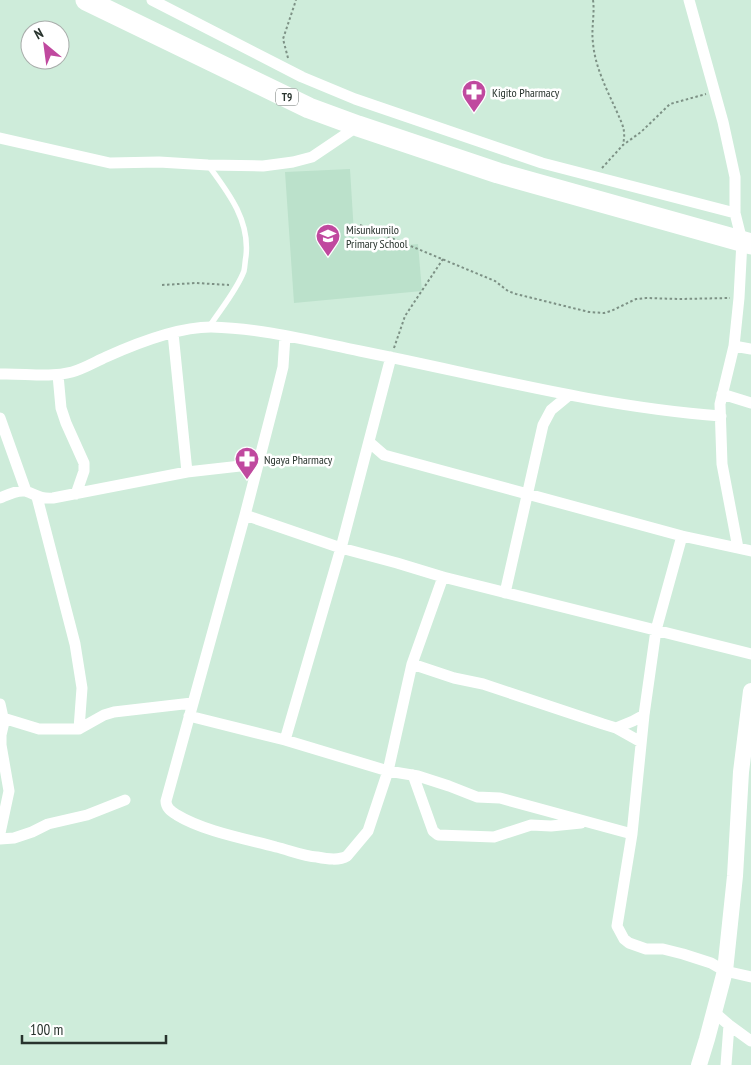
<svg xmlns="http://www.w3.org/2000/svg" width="751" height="1065" font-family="'PT Sans Narrow',sans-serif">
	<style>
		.built { fill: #bbe1cb }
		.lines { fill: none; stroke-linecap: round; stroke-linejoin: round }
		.path { stroke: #7d9185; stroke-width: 2; stroke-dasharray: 2.5 2.5; stroke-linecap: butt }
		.lane { stroke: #fff; stroke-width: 5.5 }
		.street { stroke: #fff; stroke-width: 11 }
		.secondary { stroke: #fff; stroke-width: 16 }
		.highway { stroke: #fff; stroke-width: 21 }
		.labels { text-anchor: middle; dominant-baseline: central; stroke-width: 5; stroke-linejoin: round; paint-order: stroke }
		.shield { fill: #fff; stroke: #68706c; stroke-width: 1 }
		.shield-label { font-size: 11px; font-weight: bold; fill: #28332d }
		.poi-label { font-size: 12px; fill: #28332d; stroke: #fff; text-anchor: start }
	</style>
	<rect width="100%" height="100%" fill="#ceecda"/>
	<path class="built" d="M350,169l5,81 63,-6 4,47 -128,12 -9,-131z"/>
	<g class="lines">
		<path class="path" d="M593,0c2,14 -2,28 0,43 2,24 14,47 24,69 6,14 9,18 6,33
			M288,58l-5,-19 13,-39
			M602,168l21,-23 18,-13 29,-28 36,-10
			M360,225l135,56 13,10 8,3 73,18 15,1 7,-2 25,-12 10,-1 33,1 51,-1
			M162,285l34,-2 33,2
			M394,348l11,-32 38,-57"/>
		<path class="lane" d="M208,165c20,27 42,55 38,91 -1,5 -1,10 -2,15 -7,19 -24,39 -35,56"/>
		<path class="street" d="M152,0l150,77 53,22 187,64 193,50
			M689,0l34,122 12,55v36l7,28 -3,57 -5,48 -14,58 2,60 16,84
			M0,138l110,25 49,-1 49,3 55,1 30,-4 19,-5 46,-31
			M173,333l14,139
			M285,336l-2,31 -6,24 -32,124 -79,286c0,7 5,10 11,14 26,16 69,24 99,32 13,3 27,9 41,10 10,2 22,4 30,-1l21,-25 20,-60 24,-107 31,-87
			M734,346l17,3
			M0,374c24,-1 48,4 72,-2 11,-3 23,-10 34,-15 31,-14 71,-30 105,-30 50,1 100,14 149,24 121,24 238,56 361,65
			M58,375l3,33 5,15 18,40v8l-8,23
			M722,394l29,9
			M0,418l26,73
			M369,442l15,13 298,81 69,15
			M37,497l38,147 7,44 -3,41
			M0,498c7,-3 16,-8 25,-7 11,3 13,8 28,7l134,-26 71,-8
			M245,515l96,33 56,15 46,14 308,77
			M682,536l-26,94 -12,85 -12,119 -15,92 7,13 5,4 17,6h17l20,5 28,9 14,8 26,6
			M505,593l38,-168 8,-15 17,-14
			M412,664l42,14 29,6 120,40 13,4 25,14
			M0,704l4,18 -3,13v10l8,46 -9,42
			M189,716l96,24 103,31 30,5 31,10 28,11 23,1 132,36
			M3,718l36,11h40l25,-14 10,-3 78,-9
			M616,728l17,-7 11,-6
			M285,740l56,-192 50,-191
			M413,775l20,56 5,4 56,2 37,-12 20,1 30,-3
			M0,839l14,-1 18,-6 16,-8 39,-9 38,-15
			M714,1012l15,13 22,16
			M726,1065l3,-40"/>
		<path class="secondary" d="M699,1065l8,-26 18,-68 10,-95 6,-104 10,-81"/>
		<path class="highway" d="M86,0l223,108 49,18 140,47 253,71"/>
	</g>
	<defs>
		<symbol id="pharmacy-pin" viewBox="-11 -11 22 30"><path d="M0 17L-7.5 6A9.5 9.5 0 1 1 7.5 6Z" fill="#c0499f" stroke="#fff"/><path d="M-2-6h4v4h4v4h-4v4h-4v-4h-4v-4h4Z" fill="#fff"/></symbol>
		<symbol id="school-pin" viewBox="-11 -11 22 30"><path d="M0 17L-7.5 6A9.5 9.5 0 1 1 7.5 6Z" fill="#c0499f" stroke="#fff"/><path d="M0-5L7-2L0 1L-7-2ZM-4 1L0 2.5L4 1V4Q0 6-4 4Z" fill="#fff"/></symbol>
	</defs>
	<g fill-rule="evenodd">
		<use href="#pharmacy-pin" x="460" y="78" width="28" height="38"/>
		<use href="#school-pin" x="314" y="222" width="28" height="38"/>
		<use href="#pharmacy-pin" x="233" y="445" width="28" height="38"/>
	</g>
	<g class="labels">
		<rect class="shield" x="276" y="88.5" width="22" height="17" rx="4"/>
		<g class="shield-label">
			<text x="287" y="97">T9</text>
		</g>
		<g class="poi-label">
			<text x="492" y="92">Kigito Pharmacy</text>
			<text x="346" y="229">Misunkumilo<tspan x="346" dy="14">Primary School</tspan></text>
			<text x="264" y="459">Ngaya Pharmacy</text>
		</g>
	</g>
	<g transform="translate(45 45) rotate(331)"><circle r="24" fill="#ffffff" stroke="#a9adab"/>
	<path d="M0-4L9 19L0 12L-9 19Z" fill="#c0499f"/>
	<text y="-8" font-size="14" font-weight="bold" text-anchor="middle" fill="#28332d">N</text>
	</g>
	<path d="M22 1035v8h144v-8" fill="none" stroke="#28332d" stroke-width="2.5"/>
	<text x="30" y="1035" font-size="15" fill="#28332d" stroke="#ffffff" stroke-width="4" paint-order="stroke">100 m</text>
</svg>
